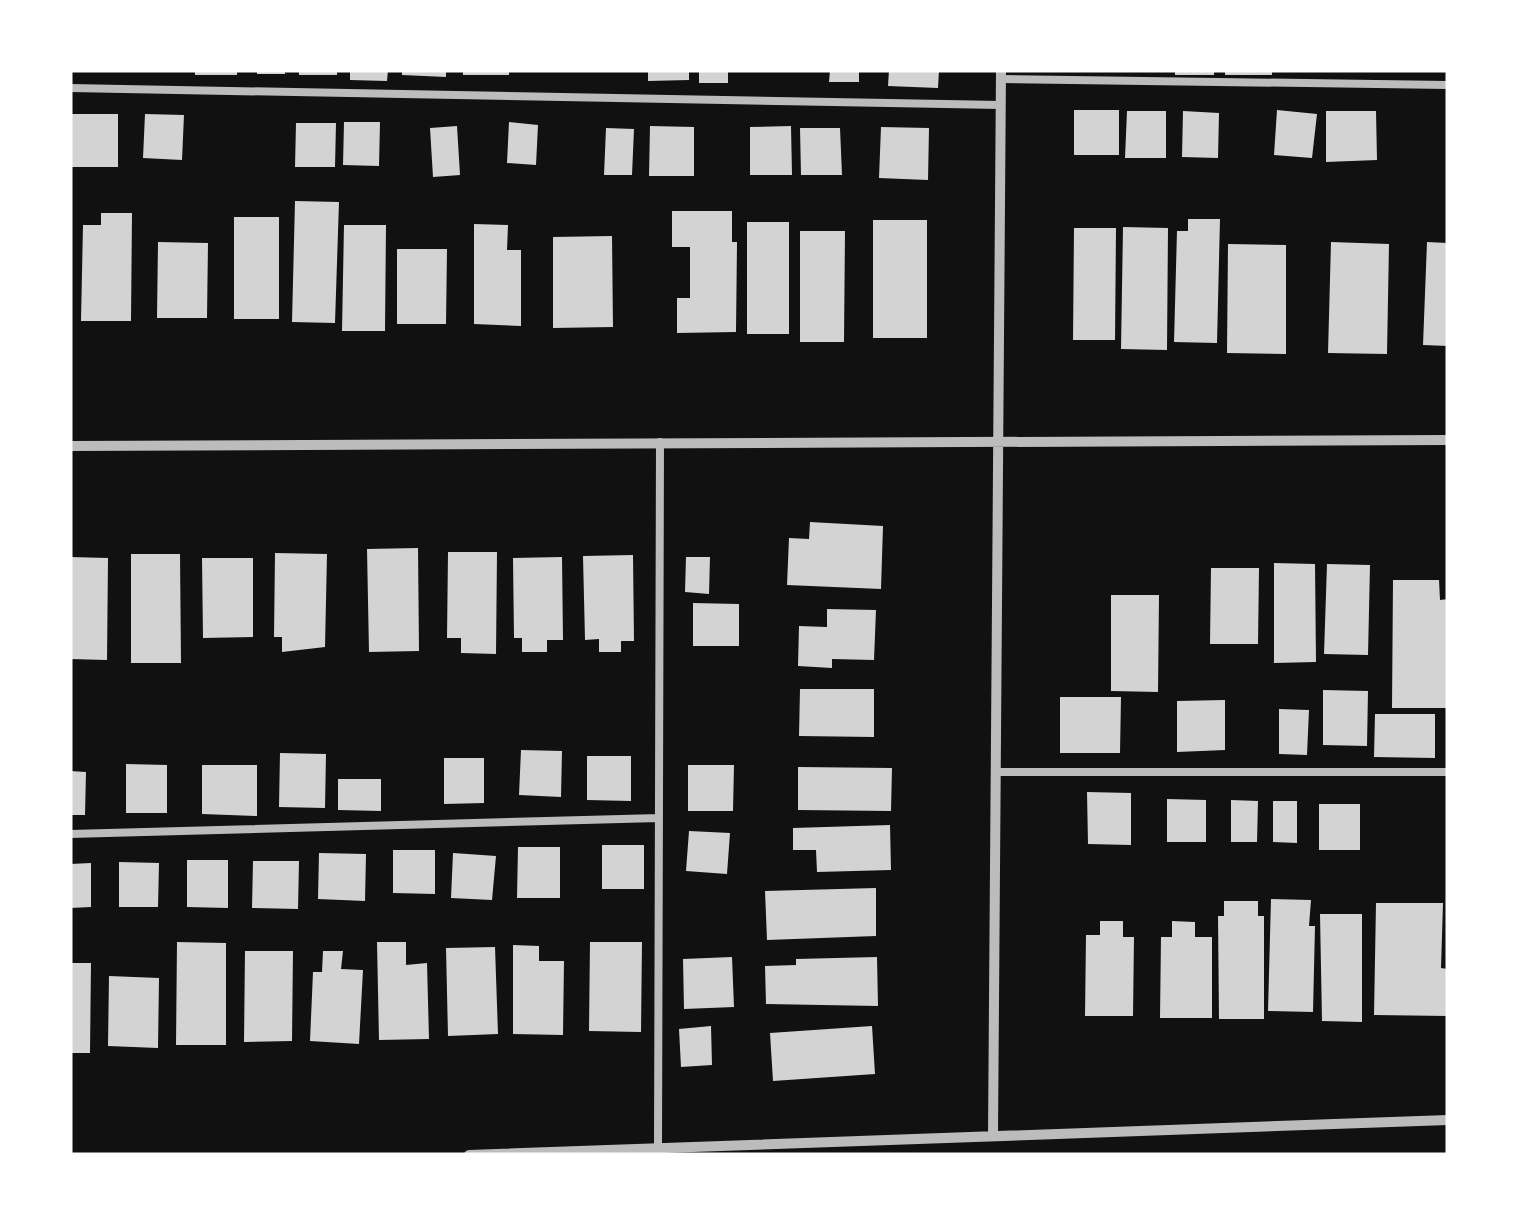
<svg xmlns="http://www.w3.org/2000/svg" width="1518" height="1225" font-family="'Exo 2',sans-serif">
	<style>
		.building { fill: #d3d3d3 }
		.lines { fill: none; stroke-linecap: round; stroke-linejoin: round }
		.service { stroke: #bcbcbc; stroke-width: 8 }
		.minor { stroke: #bcbcbc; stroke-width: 10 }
	</style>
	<rect width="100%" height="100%" fill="#111"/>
	<path class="building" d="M195,70h42v5h-42z
		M257,70h28v4h-28z
		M299,70h38v5h-38z
		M350,70h38l-1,11 -37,-1z
		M402,70h44v7l-44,-2z
		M463,70h46v5h-46z
		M648,70h41v10l-41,1z
		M699,70h29v13h-29z
		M830,70h29v12h-30z
		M889,70h50l-1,18 -50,-2z
		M1175,70h39v5h-39z
		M1225,70h47v5h-47z
		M1074,110h45v45h-45z
		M1277,110l40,4 -5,44 -38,-3z
		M1127,111h39v47h-41z
		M1183,111l36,2 -1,45 -36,-1z
		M1326,111h50l1,49 -51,2z
		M70,114h48v53h-48z
		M145,114l39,1 -2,45 -39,-2z
		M344,122h36l-1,44 -36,-1z
		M509,122l29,3 -2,40 -29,-2z
		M296,123h40l-1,44h-40z
		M457,126l3,49 -27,2 -3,-49z
		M650,126l44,1v49h-45z
		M791,126l1,49h-42v-48z
		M881,127l48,1 -1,52 -49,-2z
		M606,128l28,1 -2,46h-28z
		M800,128h40l2,47h-41z
		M295,201l44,1 -4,121 -43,-1z
		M672,211h60v31h5l-1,90 -59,1v-35h13v-51h-18z
		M101,213h31l-1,108h-50l2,-96h18z
		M234,217h45v102h-45z
		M1188,219h32l-3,124 -43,-1 3,-111h11z
		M873,220h54v118h-54z
		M747,222h42v112h-42z
		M474,224l34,1 -1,25h14v76l-47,-2z
		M344,225h42l-1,106h-43z
		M1123,227l45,1 -1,122 -46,-1z
		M1074,228h42l-1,112h-42z
		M800,231h45l-1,111h-44z
		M612,236l1,91 -60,1v-91z
		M158,242l50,1 -1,75h-50z
		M1331,242l58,2 -2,110 -59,-1z
		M1427,242l21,1v103l-25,-1z
		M1228,244l58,1v109l-59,-1z
		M397,249h50l-1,75h-49z
		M810,522l73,4 -2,63 -94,-4 2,-47 20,1z
		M418,548l1,103 -50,1 -2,-103z
		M448,552h49l-1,102 -35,-1v-15h-14z
		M275,553l52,1 -2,93 -43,5v-15h-8z
		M131,554h49l1,109h-50z
		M633,555l1,86h-13v11h-22v-13l-14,1 -2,-84z
		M70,557l38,1 -1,102 -37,-1z
		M562,557l1,83h-16v12h-25v-14h-8l-1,-80z
		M686,557h24l-1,37 -24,-2z
		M202,558h51v79l-50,1z
		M1274,563l41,1 1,98 -42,1z
		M1327,564l43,1 -2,90 -44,-1z
		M1211,568h48l-1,76h-48z
		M1393,580h46l1,20 8,-1v109h-56z
		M1111,595h48l-1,97 -47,-1z
		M693,603l46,1v42h-46z
		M827,609l49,1 -2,50 -42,-1v9l-34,-2 1,-40 28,1z
		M800,689h74v48l-75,-1z
		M1323,690l45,1 -1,55 -44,-1z
		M1060,697h61l-1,56h-60z
		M1225,700v50l-48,2v-51z
		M1279,709l30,1 -2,45 -28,-1z
		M1375,714h60v44l-61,-1z
		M521,750l41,1 -1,46 -42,-2z
		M280,753l46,1 -1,54 -46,-1z
		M587,756h44v45l-44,-1z
		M444,758h40v45l-40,1z
		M126,764l41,1v48h-41z
		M202,765h55v51l-55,-2z
		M688,765h46l-1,46h-45z
		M798,767l94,1 -1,43 -93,-1z
		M70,771l16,1 -1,43h-15z
		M338,779h43v32l-43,-1z
		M1087,792l44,1v52l-43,-1z
		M1167,799l39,1v42h-39z
		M1231,800l27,1 -1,41h-26z
		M1273,801h24v42l-24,-1z
		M1319,804h41v46h-41z
		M890,825l1,45 -74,2 -1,-22h-23v-22z
		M689,831l41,2 -3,41 -41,-3z
		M602,845h42v44h-42z
		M518,847h42v51h-43z
		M393,850h42v44l-42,-1z
		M319,853l47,1 -1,47 -47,-2z
		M453,853l43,3 -4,44 -41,-2z
		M187,860h41v48l-41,-1z
		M253,861h46l-1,48 -46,-1z
		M119,862l40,1 -1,44h-39z
		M91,863v44l-21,1v-44z
		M876,888v48l-109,4 -2,-49z
		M1271,899l40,1 -2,26h6l-2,86 -45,-1z
		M1224,901h34v15h6v103h-45l-1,-103h6z
		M1376,903h67l-2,65 7,1v47l-74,-1z
		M1320,914h42v108l-40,-1z
		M1100,921h23v16h11l-1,79h-48l1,-81h14z
		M1172,921l23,1v15h17v81h-52l1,-81h11z
		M177,942l49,1v102h-50z
		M377,942h29v23l21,-2 2,76 -50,1z
		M590,942h52l-1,90 -52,-1z
		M513,945l26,1v15h25l-1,74 -50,-1z
		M495,947l3,87 -50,2 -2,-88z
		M245,951h48l-1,90 -48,1z
		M323,951h20l-2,18 22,1 -4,74 -49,-3 3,-69h9z
		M732,957l2,50 -50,2 -1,-50z
		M877,957l1,49 -112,-2 -1,-38 31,-1v-6z
		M70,963h21l-1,90h-20z
		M109,976l50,2 -1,70 -50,-2z
		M711,1026l1,39 -31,2 -2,-38z
		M872,1026l3,48 -102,7 -3,-48z"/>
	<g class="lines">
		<path class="service" d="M1001,79l447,6
			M70,88l931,17
			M996,772h452
			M70,834l589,-16
			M658,1148l2,-706"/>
		<path class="minor" d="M70,446l1378,-6
			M993,1135l8,-1065
			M469,1155l979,-35"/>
	</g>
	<rect width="1518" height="1225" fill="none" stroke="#ffffff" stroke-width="145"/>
</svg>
